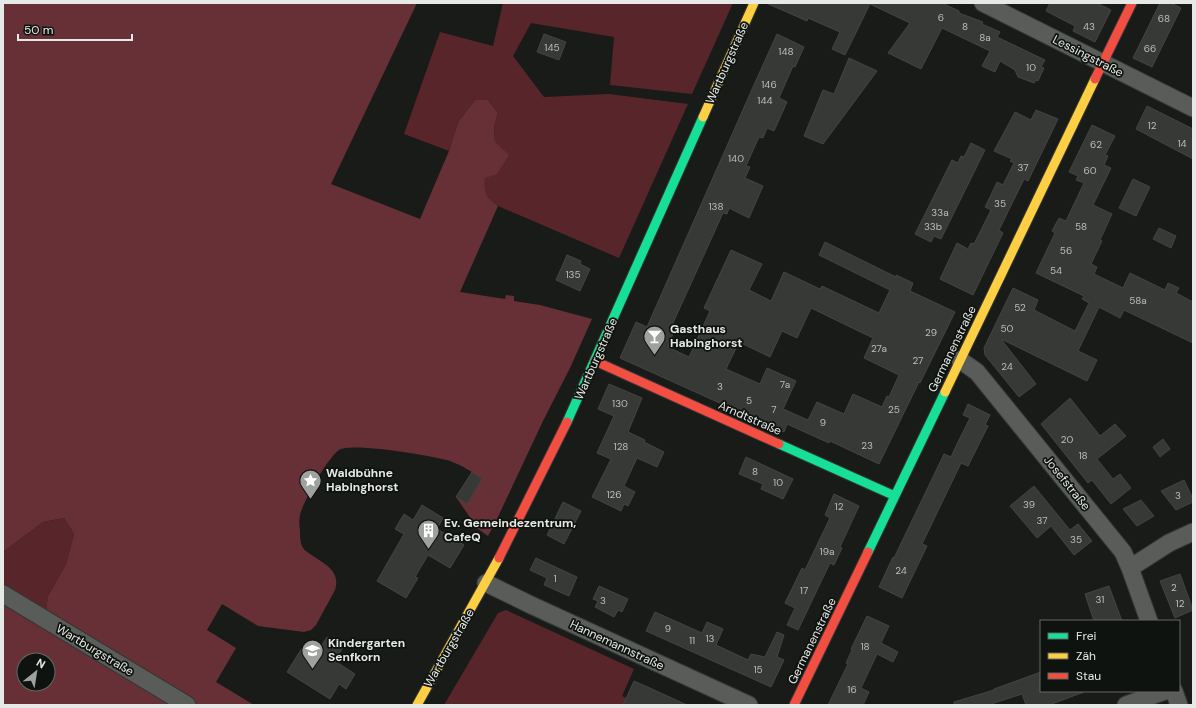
<svg xmlns="http://www.w3.org/2000/svg" width="1196" height="708" font-family="'DM Sans',sans-serif">
	<style>
		.green { fill: #58252b }
		.forest { fill: #663036; fill-rule: evenodd }
		.building { fill: #373937; stroke: #434543; fill-rule: evenodd }
		.lines { fill: none; stroke-linecap: round; stroke-linejoin: round }
		.street-casing { stroke: #353635; stroke-width: 19 }
		.fast-casing { stroke: #353635; stroke-width: 11 }
		.slow-casing { stroke: #353635; stroke-width: 11 }
		.jam-casing { stroke: #353635; stroke-width: 11 }
		.street { stroke: #5a5c5a; stroke-width: 17 }
		.fast { stroke: #16e098; stroke-width: 9 }
		.slow { stroke: #ffcf43; stroke-width: 9 }
		.jam { stroke: #f24e42; stroke-width: 9 }
		.labels { text-anchor: middle; dominant-baseline: central; stroke-width: 3.5; stroke-linejoin: round; paint-order: stroke }
		.number-label { font-size: 10px; fill: #babdba }
		.street-label { font-size: 12px; fill: #e6e9e6; stroke: #0f130f }
		.poi-label { font-size: 12px; font-weight: bold; fill: #e6e9e6; stroke: #0f130f; text-anchor: start }
	</style>
	<rect width="100%" height="100%" fill="#191b19"/>
	<path class="green" d="M503,3h230l-41,91 -82,-9 4,-48 -83,-14 -18,33 31,41 65,-3 79,10 -69,154 -121,-52 -8,-6 -6,-8 1,-14 10,-35 -1,-16 4,-14 -10,-13h-13l-17,22 -9,29 -45,-17 36,-102 53,14z
		M64,518l10,16 -8,30 -18,32 -3,21 -42,-26v-39l40,-30z
		M506,610l128,59 -12,27 4,2 -3,7h-179l54,-92z"/>
	<path class="forest" d="M3,3h414l-86,181 89,35 29,-68 9,-29 17,-22h13l10,13 -4,14 1,15 14,13 -12,19 -12,4c-1,16 0,18 13,28l-38,86 45,7 1,-4 8,1v5l26,4 52,14 -22,49 -27,53 -47,100 -8,15 -10,-7 -22,-32 11,7 15,-25c-9,-7 -21,-14 -32,-18 -17,-5 -98,-19 -111,-11 -11,7 -36,52 -39,65 -1,5 -1,10 0,15 0,6 0,13 3,18 2,3 5,4 7,6 14,10 31,16 25,36l-19,35 -5,5 -7,2 -46,-6 -36,-22 -15,26 29,18 -20,34 38,23h-62l-147,-88 3,-21 18,-32 8,-30 -10,-16 -21,4 -40,30z
		M3,602l170,103h-170zM24,660h24v24h-24z"/>
	<path class="building" d="M766,3h176l17,8v2l24,9 -1,2 18,8 -3,5 48,23 -4,7 3,1 -6,13 -2,-1 -2,3 -16,-6 -3,-7 -15,-9 -5,11 -13,-6 8,-15 -48,-23 -21,41 -33,-16 22,-30 -40,-19 -25,51 -13,-6 8,-17 -32,-14 -1,3z
		M1050,3h47l14,7 -16,32 -22,-11 2,-5 -29,-15z
		M1160,3h11l10,5 -29,59 -19,-9z
		M544,34l22,8 -7,18 -22,-8z
		M777,34l27,13 -9,20 -2,-1 -14,32 8,4 -13,29 -7,-3 -4,10 -4,-1 -13,29 4,1 -5,11 18,8 -14,32 -20,-10 -2,6 -4,-1 -50,110 3,2 -8,22 21,10 21,-46 -6,-3 27,-58 31,14 -13,26 22,11 13,-29 36,17 2,-3 57,27 11,-23 -71,-35 6,-13 71,35v-2l17,8 -3,8 45,21 -35,71 -1,-1 -40,82 -49,-23 -1,2 -42,-19 -3,8 -164,-74 16,-36 11,5 106,-240zM811,308l62,30 -9,20 35,17 -10,22 -2,-1 -5,11 -29,-13 -9,20 -27,-12 -9,18 -25,-11 13,-28 -29,-13 -7,16 -34,-15 13,-27 31,15 12,-26 15,7z
		M849,58l28,13 -54,73 -19,-8 19,-46 11,4z
		M1147,106l46,23v30l-57,-30z
		M1036,110l22,9 -30,62 -4,-2 -25,51 4,3 -30,62 -33,-16 17,-36 11,6 3,-6 3,1 17,-34 -6,-3 5,-10 7,-15 6,3 11,-22 -4,-2 2,-2 -18,-8 21,-39 16,8z
		M1092,125l23,11 -10,19 3,1 -4,9 7,3 -18,37 19,9 -12,26 2,1 -11,23 6,3 -3,7 29,14 7,-15 35,17 3,-7 11,5 -3,5 17,9v41l-69,-33 -4,8 -21,-11 -21,44 19,9 -10,21 -86,-42 35,45 -17,13 -34,-42 -1,-7 29,-60 25,12 -4,10 41,21 14,-28 -7,-4 2,-3 -48,-23 19,-40 -3,-2 7,-13 7,3 18,-38 -8,-3 2,-4 -9,-4z
		M971,143l14,7 -44,89 -7,-3 -3,6 -16,-8 37,-74 6,3 3,-7 3,1z
		M1133,179l17,8 -14,29 -17,-8z
		M1159,228l17,8 -5,12 -18,-9z
		M567,255l14,6 -1,3 10,5 -10,22 -24,-11z
		M609,384l33,14 -14,34 17,8 -1,2 20,10 -7,15 -20,-9 -13,28 11,6 -7,14 -4,-2 -3,7 -29,-14 19,-38 -14,-6 17,-37 -16,-7z
		M1070,398l30,38 15,-12 11,12 -29,23 16,20 7,-5 11,14 -20,16 -19,-24 -4,3 -47,-59z
		M968,404l22,11 -5,10 3,1 -20,40 -7,-3 -39,81 5,2 -25,52 -23,-11 14,-30 1,1 50,-104 7,3 6,-13 13,-26 -7,-3z
		M1163,439l7,10 -10,8 -7,-10z
		M746,457l47,22 -10,20 -22,-10 2,-5 -24,-10z
		M472,472l10,7 -15,25 -11,-7z
		M1184,480l9,19v3l-17,8 -15,-19z
		M1034,486l36,44 8,-6 14,17 -18,14 -23,-29 -14,12 -27,-32z
		M834,494l25,12 -19,41 2,1 -8,17 -4,-2 -32,67 -11,-5 8,-17 -10,-5 17,-35 3,2 25,-52 -5,-3z
		M1141,500l13,16 -17,10 -14,-17z
		M563,502l18,9 -17,33 -17,-9z
		M422,505l21,13 -6,11 27,16 -14,23 -22,-13 -13,22 3,1 -12,20 -29,-17 27,-47 -9,-5 9,-15 9,6z
		M536,558l41,19 -8,19 -25,-11 3,-7 -17,-8z
		M1180,574l13,36 -18,8 -15,-37z
		M599,586l29,13 -6,13 -4,-2 -4,7 -19,-10 3,-6 -5,-2z
		M1109,586l13,35h-28l-9,-27z
		M655,612l47,21 5,-11 16,7 -7,16 32,15 3,-6 14,3 12,-25 7,3 -7,22 7,3 -13,27 -125,-56z
		M867,616l22,10 -8,17 17,9 -5,10 -16,-8 -16,34 8,4 -6,13h-35l20,-41 -2,-1 6,-13 -1,-1z
		M327,637l16,10 -8,14 20,13 -9,15 -7,-5 -9,15 -43,-27 15,-24 13,8z
		M1041,672v19h42l1,1 -35,13h-23l-4,-11 -34,11h-34v-3l40,-12v-1z
		M634,681l18,8 35,16h-64z"/>
	<g class="lines">
		<defs>
			<path id="street" d="M983,3l210,105
				M960,360l17,12 146,180 7,16 19,53
				M1130,568l39,-25 24,-11
				M486,583l45,22 218,100
				M3,594l184,111
				M1174,691l5,14
				M1126,705l39,-14"/>
			<path id="fast" d="M567,422l136,-305
				M779,444l116,52
				M868,552l77,-160"/>
			<path id="slow" d="M703,117l51,-114
				M945,392l150,-313
				M417,705l82,-147"/>
			<path id="jam" d="M1095,79l37,-76
				M595,361l184,83
				M499,558l68,-136
				M794,705l74,-153"/>
		</defs>
		<use href="#street" class="street-casing"/>
		<use href="#fast" class="fast-casing"/>
		<use href="#slow" class="slow-casing"/>
		<use href="#jam" class="jam-casing"/>
		<use href="#street" class="street"/>
		<use href="#fast" class="fast"/>
		<use href="#slow" class="slow"/>
		<use href="#jam" class="jam"/>
	</g>
	<defs>
		<symbol id="bar-pin" viewBox="-11 -11 22 30"><path d="M0 17L-7.5 6A9.5 9.5 0 1 1 7.5 6Z" fill="#9ea19e" stroke="#0f130f"/><path d="M-6-5H6L.8 .8V4.5H3.5V6h-7V4.5H-.8V.8Z" fill="#fff"/></symbol>
		<symbol id="sight-pin" viewBox="-11 -11 22 30"><path d="M0 17L-7.5 6A9.5 9.5 0 1 1 7.5 6Z" fill="#9ea19e" stroke="#0f130f"/><path d="M0-6L1.8-2.2L6-1.7L2.9 1.2L3.7 5.4L0 3.3L-3.7 5.4L-2.9 1.2L-6-1.7L-1.8-2.2Z" fill="#fff"/></symbol>
		<symbol id="building-pin" viewBox="-11 -11 22 30"><path d="M0 17L-7.5 6A9.5 9.5 0 1 1 7.5 6Z" fill="#9ea19e" stroke="#0f130f"/><path d="M-4-6H4V6H1V3H-1V6H-4ZM-2.5-4.3h1.7v1.8h-1.7ZM.8-4.3h1.7v1.8H.8ZM-2.5-1h1.7V.8h-1.7ZM.8-1h1.7V.8H.8Z" fill="#fff"/></symbol>
		<symbol id="school-pin" viewBox="-11 -11 22 30"><path d="M0 17L-7.5 6A9.5 9.5 0 1 1 7.5 6Z" fill="#9ea19e" stroke="#0f130f"/><path d="M0-5L7-2L0 1L-7-2ZM-4 1L0 2.5L4 1V4Q0 6-4 4Z" fill="#fff"/></symbol>
	</defs>
	<g fill-rule="evenodd">
		<use href="#bar-pin" x="642" y="324" width="25" height="34"/>
		<use href="#sight-pin" x="298" y="468" width="25" height="34"/>
		<use href="#building-pin" x="416" y="518" width="25" height="34"/>
		<use href="#school-pin" x="300" y="638" width="25" height="34"/>
	</g>
	<g class="labels">
		<g class="number-label">
			<text x="941" y="17">6</text>
			<text x="1164" y="18">68</text>
			<text x="965" y="26">8</text>
			<text x="1089" y="26">43</text>
			<text x="985" y="37">8a</text>
			<text x="552" y="47">145</text>
			<text x="1150" y="48">66</text>
			<text x="786" y="51">148</text>
			<text x="1031" y="67">10</text>
			<text x="769" y="84">146</text>
			<text x="765" y="100">144</text>
			<text x="1152" y="125">12</text>
			<text x="1182" y="143">14</text>
			<text x="1096" y="144">62</text>
			<text x="736" y="158">140</text>
			<text x="1023" y="167">37</text>
			<text x="1090" y="170">60</text>
			<text x="1000" y="203">35</text>
			<text x="716" y="206">138</text>
			<text x="940" y="212">33a</text>
			<text x="933" y="226">33b</text>
			<text x="1081" y="226">58</text>
			<text x="1066" y="250">56</text>
			<text x="1056" y="270">54</text>
			<text x="573" y="274">135</text>
			<text x="1138" y="300">58a</text>
			<text x="1020" y="307">52</text>
			<text x="1007" y="328">50</text>
			<text x="931" y="332">29</text>
			<text x="879" y="348">27a</text>
			<text x="918" y="360">27</text>
			<text x="1007" y="366">24</text>
			<text x="785" y="384">7a</text>
			<text x="720" y="386">3</text>
			<text x="749" y="400">5</text>
			<text x="620" y="403">130</text>
			<text x="774" y="409">7</text>
			<text x="894" y="409">25</text>
			<text x="823" y="422">9</text>
			<text x="1067" y="439">20</text>
			<text x="867" y="445">23</text>
			<text x="621" y="446">128</text>
			<text x="1083" y="455">18</text>
			<text x="755" y="471">8</text>
			<text x="778" y="482">10</text>
			<text x="614" y="494">126</text>
			<text x="1178" y="495">3</text>
			<text x="1029" y="504">39</text>
			<text x="839" y="506">12</text>
			<text x="1042" y="520">37</text>
			<text x="1076" y="539">35</text>
			<text x="827" y="551">19a</text>
			<text x="901" y="570">24</text>
			<text x="555" y="578">1</text>
			<text x="1174" y="587">2</text>
			<text x="804" y="590">17</text>
			<text x="1100" y="599">31</text>
			<text x="603" y="600">3</text>
			<text x="1180" y="603">12</text>
			<text x="668" y="628">9</text>
			<text x="710" y="638">13</text>
			<text x="692" y="640">11</text>
			<text x="865" y="646">18</text>
			<text x="758" y="669">15</text>
			<text x="852" y="689">16</text>
		</g>
		<g class="street-label">
			<text transform="translate(1088 56) rotate(27)">Lessingstraße</text>
			<text transform="translate(727 63) rotate(-66)">Wartburgstraße</text>
			<text transform="translate(952 349) rotate(-64)">Germanenstraße</text>
			<text transform="translate(596 359) rotate(-66)">Wartburgstraße</text>
			<text transform="translate(750 418) rotate(24)">Arndtstraße</text>
			<text transform="translate(1067 483) rotate(51)">Josefstraße</text>
			<text transform="translate(812 641) rotate(-64)">Germanenstraße</text>
			<text transform="translate(617 645) rotate(25)">Hannemannstraße</text>
			<text transform="translate(449 648) rotate(-60)">Wartburgstraße</text>
			<text transform="translate(95 650) rotate(31)">Wartburgstraße</text>
		</g>
		<g class="poi-label">
			<text x="670" y="329">Gasthaus<tspan x="670" dy="14">Habinghorst</tspan></text>
			<text x="326" y="473">Waldbühne<tspan x="326" dy="14">Habinghorst</tspan></text>
			<text x="444" y="523">Ev. Gemeindezentrum,<tspan x="444" dy="14">CafeQ</tspan></text>
			<text x="328" y="643">Kindergarten<tspan x="328" dy="14">Senfkorn</tspan></text>
		</g>
	</g>
	<rect width="1196" height="708" fill="none" stroke="#e6e9e6" stroke-width="8"/>
	<rect x="1040" y="620" width="140" height="72" fill="#0f130f" stroke="#656965"/>
	<rect x="1048" y="633" width="20" height="6" fill="#16e098" stroke="#656965"/>
	<text x="1076" y="640" font-size="12" fill="#e6e9e6">Frei</text>
	<rect x="1048" y="653" width="20" height="6" fill="#ffcf43" stroke="#656965"/>
	<text x="1076" y="660" font-size="12" fill="#e6e9e6">Zäh</text>
	<rect x="1048" y="673" width="20" height="6" fill="#f24e42" stroke="#656965"/>
	<text x="1076" y="680" font-size="12" fill="#e6e9e6">Stau</text>
	<g transform="translate(36 672) rotate(30)"><circle r="19" fill="#0f130f" stroke="#656965"/>
	<path d="M0-3L7 15L0 10L-7 15Z" fill="#9ea19e"/>
	<text y="-6" font-size="11" font-weight="bold" text-anchor="middle" fill="#e6e9e6">N</text>
	</g>
	<path d="M18 34v6h114v-6" fill="none" stroke="#e6e9e6" stroke-width="2"/>
	<text x="24" y="34" font-size="12" fill="#e6e9e6" stroke="#0f130f" stroke-width="3" paint-order="stroke">50 m</text>
</svg>
